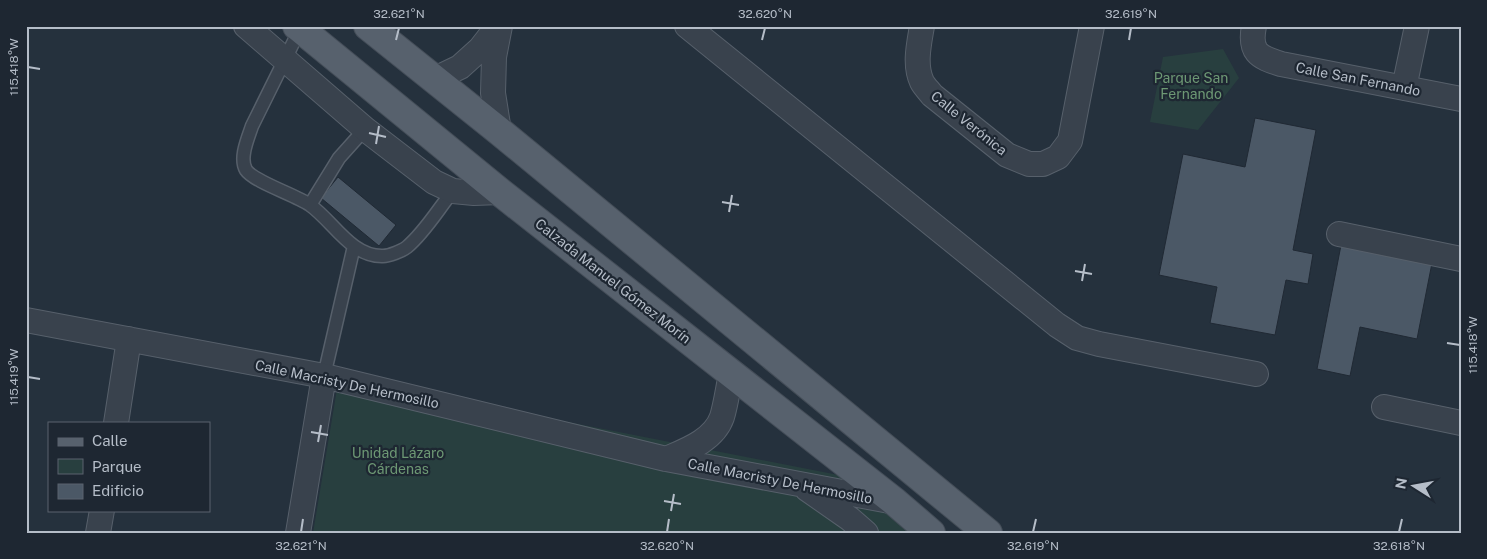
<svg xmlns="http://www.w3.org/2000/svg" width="1487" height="559" font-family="'Public Sans',sans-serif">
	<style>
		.green { fill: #283f3f }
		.building { fill: #4b5866; stroke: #202934 }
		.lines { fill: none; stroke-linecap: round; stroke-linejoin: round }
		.service-casing { stroke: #57606b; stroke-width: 15 }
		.minor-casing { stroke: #57606b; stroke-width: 26 }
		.primary-casing { stroke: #454e59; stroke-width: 30 }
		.service { stroke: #39424d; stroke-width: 12 }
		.minor { stroke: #39424d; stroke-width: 24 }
		.primary { stroke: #57616d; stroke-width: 28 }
		.ticks { fill: none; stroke: #b5bdc8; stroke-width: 2 }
		.labels { text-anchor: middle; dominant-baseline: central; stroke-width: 4.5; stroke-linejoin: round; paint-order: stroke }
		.park-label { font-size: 14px; fill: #6d9874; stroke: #1e2732 }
		.street-label { font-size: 14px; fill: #b5bdc8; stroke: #1e2732 }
		.neatline { fill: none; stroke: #b5bdc8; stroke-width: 2 }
		.ticks-label { font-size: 12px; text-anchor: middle; fill: #b5bdc8 }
	</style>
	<rect width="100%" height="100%" fill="#25313d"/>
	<path class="green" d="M1223,49l16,29 -41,52 -48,-8 13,-65z
		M339,377l530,104 56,52h-612z"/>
	<path class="building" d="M1255,118l61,12 -23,120 20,4 -5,30 -22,-4 -11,55 -65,-12 7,-36 -58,-12 24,-121 62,13z
		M338,177l58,48 -17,21 -58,-48z
		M1342,240l91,18 -16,81 -57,-12 -10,49 -33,-7z"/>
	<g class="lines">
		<defs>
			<path id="service" d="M300,29l-48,97c-4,12 -13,32 -6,44 8,12 50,25 64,35 23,16 41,52 73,51 6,0 19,-5 24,-9 18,-15 32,-39 46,-56
				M310,205l29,-47 26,-29
				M324,376l30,-130"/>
			<path id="minor" d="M246,26l119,103 69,53 19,9 21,2 26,-1
				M687,26l370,299 20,13 22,6 157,30
				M922,26c-3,18 -8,39 0,56 2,4 7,9 10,13l75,60 22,9h14l15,-7 12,-16 22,-115
				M1254,26c-5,26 4,31 27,38l180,35
				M435,79l25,-12 20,-18 18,-23
				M1404,88l13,-62
				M499,131l-6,-38 1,-36 6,-31
				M1339,234l122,25
				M26,320l298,56 342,83 229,43
				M1384,407l77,16
				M116,423l13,-84
				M666,459c21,-9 48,-19 56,-42 4,-13 6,-29 9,-43
				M807,489l43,30 16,14
				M98,533l4,-23
				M298,533l26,-157"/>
			<path id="primary" d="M297,26l203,166 395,310 36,31
				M368,26l131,105 489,402"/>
		</defs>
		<use href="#service" class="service-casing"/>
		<use href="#minor" class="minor-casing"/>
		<use href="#primary" class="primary-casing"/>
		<use href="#service" class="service"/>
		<use href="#minor" class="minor"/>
		<use href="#primary" class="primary"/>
	</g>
	<path class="ticks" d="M396,40l3,-12M762,40l3,-12M1129,40l2,-12M28,67l12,2M369,133l17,4M376,144l3,-18M722,202l17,3M729,212l3,-17M1075,271l17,3M1082,281l3,-17M1447,343l13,2M28,377l12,2M311,432l17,3M318,442l3,-17M664,501l17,3M671,511l3,-17M301,532l2,-13M667,532l2,-13M1033,532l3,-13M1399,532l3,-13"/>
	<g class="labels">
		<g class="park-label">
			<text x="1191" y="78">Parque San<tspan x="1191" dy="16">Fernando</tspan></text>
			<text x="398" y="453">Unidad Lázaro<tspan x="398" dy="16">Cárdenas</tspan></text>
		</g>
		<g class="street-label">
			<text transform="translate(1358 79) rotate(11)">Calle San Fernando</text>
			<text transform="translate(969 123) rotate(39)">Calle Verónica</text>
			<text transform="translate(613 281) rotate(38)">Calzada Manuel Gómez Morín</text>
			<text transform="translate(347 384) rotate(12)">Calle Macristy De Hermosillo</text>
			<text transform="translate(780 481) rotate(11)">Calle Macristy De Hermosillo</text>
		</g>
	</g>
	<rect width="1487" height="559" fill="none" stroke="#1e2732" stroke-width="55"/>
	<rect x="48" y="422" width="162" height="90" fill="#1e2732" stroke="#5a636e"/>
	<rect x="58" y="438" width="25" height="8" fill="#57616d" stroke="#5a636e"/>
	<text x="92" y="446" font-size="15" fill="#b5bdc8">Calle</text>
	<rect x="58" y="459" width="25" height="15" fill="#283f3f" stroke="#5a636e"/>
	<text x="92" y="472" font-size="15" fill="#b5bdc8">Parque</text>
	<rect x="58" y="484" width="25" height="15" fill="#4b5866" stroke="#5a636e"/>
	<text x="92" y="496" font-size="15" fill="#b5bdc8">Edificio</text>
	<g transform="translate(1414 486) rotate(281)" stroke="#1e2732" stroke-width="4" paint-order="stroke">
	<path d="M0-4L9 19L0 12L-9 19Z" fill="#b5bdc8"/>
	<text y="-8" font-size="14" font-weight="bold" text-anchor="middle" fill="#b5bdc8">N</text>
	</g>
	<rect x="28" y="28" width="1432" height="504" class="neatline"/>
	<g class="ticks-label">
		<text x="399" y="18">32.621°N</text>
		<text x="765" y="18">32.620°N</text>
		<text x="1131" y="18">32.619°N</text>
		<text transform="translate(14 67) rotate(-90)" y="4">115.418°W</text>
		<text transform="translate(1473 345) rotate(-90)" y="4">115.418°W</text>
		<text transform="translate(14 377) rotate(-90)" y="4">115.419°W</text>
		<text x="301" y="550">32.621°N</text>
		<text x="667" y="550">32.620°N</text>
		<text x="1033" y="550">32.619°N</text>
		<text x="1399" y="550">32.618°N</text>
	</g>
</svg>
